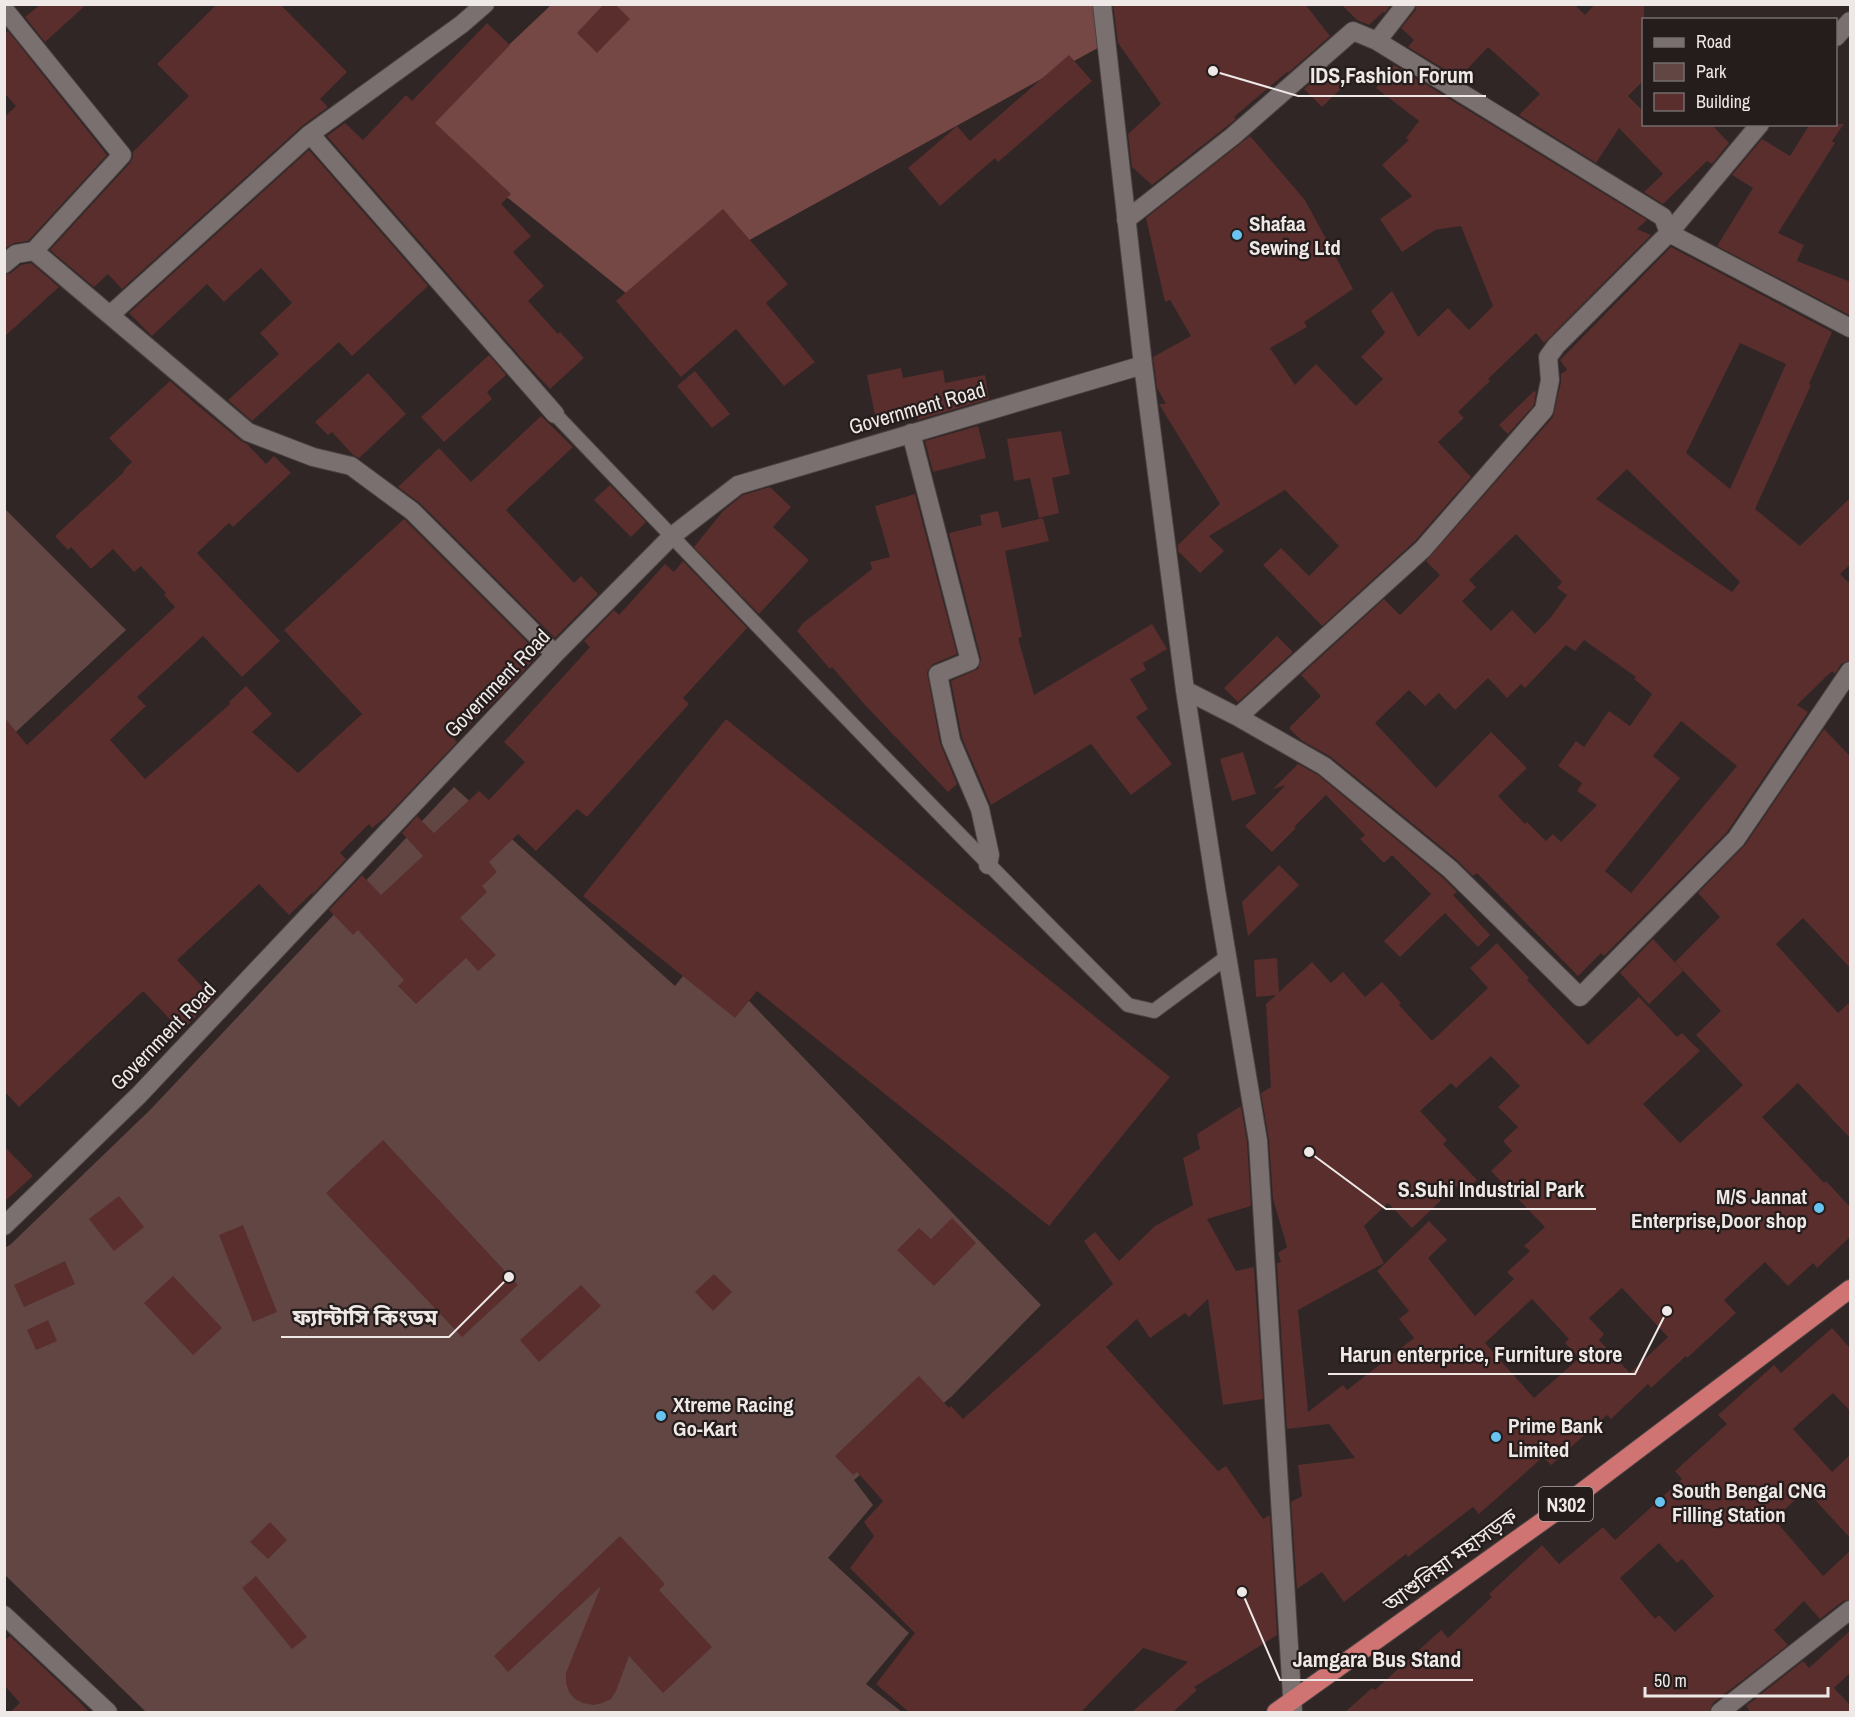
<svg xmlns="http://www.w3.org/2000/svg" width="1855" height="1717" font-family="'Archivo Narrow','Noto Sans Bengali',sans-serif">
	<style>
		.green { fill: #614644 }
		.forest { fill: #754745 }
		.building { fill: #592e2d; fill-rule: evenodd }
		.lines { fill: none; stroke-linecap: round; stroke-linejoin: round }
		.service-casing { stroke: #4b4342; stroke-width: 16 }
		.minor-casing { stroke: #4b4342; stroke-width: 20 }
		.trunk-casing { stroke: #4b4342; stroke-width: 20 }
		.service { stroke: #7a706f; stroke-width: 14 }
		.minor { stroke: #7a706f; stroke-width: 18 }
		.trunk { stroke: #cf7472; stroke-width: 18 }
		.poi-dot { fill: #69c3f1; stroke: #251c1c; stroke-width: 2 }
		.labels { text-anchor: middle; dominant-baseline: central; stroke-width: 4.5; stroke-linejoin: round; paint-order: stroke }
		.shield { fill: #251c1c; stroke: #b2abaa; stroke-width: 1.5 }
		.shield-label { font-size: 20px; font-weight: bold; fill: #eee8e7 }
		.poi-label { font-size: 21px; font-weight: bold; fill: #eee8e7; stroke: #251c1c; text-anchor: start }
		.street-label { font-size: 21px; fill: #eee8e7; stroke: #251c1c }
		.leader { fill: none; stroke: #eee8e7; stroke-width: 2 }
		.callout-dot { fill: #eee8e7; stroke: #251c1c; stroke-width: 2 }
		.callout-label { font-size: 22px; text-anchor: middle; font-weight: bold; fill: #eee8e7; stroke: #251c1c; stroke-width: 4.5; stroke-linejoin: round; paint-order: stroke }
	</style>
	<rect width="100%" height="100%" fill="#2f2625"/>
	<path class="green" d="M5,509l121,121 -121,112z
		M454,787l221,199 27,-34 339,353 -89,91 -98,84 19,25 -45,53 81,75 -43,51 36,28h-756l-141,-137 -1,-327 6,-3 141,-136z"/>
	<path class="forest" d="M551,5h551l3,39 -468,258 -216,-174z"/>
	<path class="building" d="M41,4h46l-42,38 -20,-25z
		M217,4h63l67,68 -27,27 8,8 -26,19 -180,163 -14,-15 -14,13 -44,-37 80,-87 3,-6v-5l56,-56 -32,-32z
		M604,4h11l15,15 -33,34 -20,-20z
		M1113,4h192l25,32 -42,37 -1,-1 -53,45 2,2 -10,8 -74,58 -20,-18 -4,-33 33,-30 -43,-61z
		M1341,4h50l-6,9 -2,-1 -14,13 -12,-5z
		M1417,4h157l11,11 10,-11h49v76l-16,16 16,16v12h67l18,19 -17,21 -5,-3 -44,43 -19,-12 19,-18 -44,-46 -23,35 -77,-48 21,-21 -52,-47 -29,31 -51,-31 6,-7 -13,-12 14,-17z
		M487,23l23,22 -75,78 76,71 -10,10 30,32 -18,16 31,34 -16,15 30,33 2,-2 24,26 -34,31 -27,-29 -196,-224 18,-13 18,17 43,-45 6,6z
		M8,31l99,124 -79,86 -14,2 -10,6v-132l12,-11 -12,-13v-59z
		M1069,55l23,26 -94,81 -3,-4 -55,48 -32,-38 49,-42 13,15z
		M1394,65l253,155 -10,9 14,6 -107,108 -8,-10 -48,46 2,2 -32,31 6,6 -26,24 33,35 -56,64 -93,85 -59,-61 18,-17 28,28 30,-30 -54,-56 -76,46 15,15 -24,22 -22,-22v-6l42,-41 -61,-100h7l-9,-16 -4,-31 38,-21 -21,-36 -5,2 -19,-84 104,-82 55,64 48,89 -49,33 3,5 -37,21 25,37 21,-21 40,42 27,-27 -22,-22 24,-24 -14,-22 21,-20 26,46 30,-29 21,22 24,-24 -32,-80 -26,4 -33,22 -22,-33 32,-23 -30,-31 27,-25 -3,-2 13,-17 -43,-33z
		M1328,68l17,17 -23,22 -18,-18z
		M1810,124h34l-12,17 3,2 -57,90 26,12 -7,16 54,21v34l-134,-70 36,-58 -21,-13 30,-36 28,17z
		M309,150l119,136 -76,70 -13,-14 -87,79 -24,-21 51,-46 -19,-21 32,-30 -31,-35 -37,34 -17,-18 -55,52 -23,-23z
		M723,209l65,75 -22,19 49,59 -31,24 -48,-57 -55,48 -65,-76z
		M1671,247l161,85 -23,52 2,1 -56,124 45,37 51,-49v67l-11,10 11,11v75l-10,4 -6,10 -3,-3 -35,34 11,7 -81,120 -123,124 -3,-3 -23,23 -101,-103 -4,3 -16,-16 -126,-103 -30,-17 -12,-12 32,-32 -20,-21 83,-76 16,16 40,-40 -14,-14 127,-144 8,-35v-8l6,-4 -7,-10zM1740,343l46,21 -56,125 -44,-36zM1627,469l113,113 -8,10 -136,-93zM1516,534l46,48 -5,6 10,7 -16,22 -16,17 -23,-24 -21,21 -29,-30 14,-14 -7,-7zM1584,640l52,37 -2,2 18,15 -22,32 -21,-15 -25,36 -8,-6 -18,25 24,17 -5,8 20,14 -36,37 -8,-8 -7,7 -19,-19 -2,2 -27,-28 29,-28 -36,-36 -55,56 -61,-65 34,-33 16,16 14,-13 16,17 33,-32 19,20 14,-14 4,4 41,-43 9,6zM1681,721l56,45 -106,127 -26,-22 75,-93 -27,-22z
		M31,263l28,24 -55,50v-62l7,-2 10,-8z
		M489,355l17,20 -19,17 5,7 -48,43 -23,-25z
		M901,368l2,10 40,-8 2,13 40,-8 4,24 -71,21v-3l-41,8 -10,-50z
		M695,371l35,43 -18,14 -35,-42z
		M368,373l38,41 -47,44 -6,-3 -21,-23 -4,3 -13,-13z
		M170,381l26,23 45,37 6,3 19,20 8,-8 17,17 -58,54 -4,-4 -32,30 83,88 -38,36 -39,-41 -66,61 9,9 -36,34 35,39 85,-75 -1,-2 17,-16 26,28 -20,18 46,41 64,-59 -78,-84 120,-111 135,135 -35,38 -50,47 3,3 -71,75 -14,11 -3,-4 -29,29 6,6 -33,35 -1,-1 -23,22 -30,-31 -82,76 37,39 -33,32 -37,-39h-2l-123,115 -15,-16v-374l23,28 148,-138 -11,-12 2,-2 -25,-27 -7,6 -21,-23 -22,20 -20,-22 -3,3 -13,-14 69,-64 -1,-1 9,-9 -23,-24z
		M1534,391l2,1 -2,13 -26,29 -9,-9z
		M541,416l32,31 -67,63 68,73 7,-7 17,18 -43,44 -135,-135 -22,-16 41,-39 32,34z
		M978,426l8,32 -53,14 -8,-31z
		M1061,431l9,43 -18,4 7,35 -20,5 -9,-40 -16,3 -7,-42z
		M610,485l36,37 -15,15 -37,-37z
		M770,487l21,20 -18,20 36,33 -50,54 -65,-67 29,-36 20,-16z
		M915,494l42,160 -24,10 -6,8 13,71 17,41 -9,8 -83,-87 -33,-38 -2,2 -33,-38 6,-8 69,-54 -2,-7 20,-5 -15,-51z
		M998,511l4,17 41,-10 6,23 -44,10 17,86 -4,1 16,57 118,-71 15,25 -24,14 3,7 -16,9 18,30 -12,8 36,47 -41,31 -40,-51 -100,61 -29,-67 -11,-57 27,-12 3,-10 -32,-126 33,-8 -2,-10z
		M683,561l64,67 -64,70 6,6 -102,113 -10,-8 -41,42 -18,-17 -29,28 8,10 -15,14 5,6 -27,26 36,37 -18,16 -12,-13 -50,46 -18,-18 6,-6 -46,-50 -5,5 -24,-25 33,-35 19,20 42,-39 -21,-23 15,-17 17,17 45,-42 10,9 36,-38 -21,-20 86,-95 -6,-6 30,-31 5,5 46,-51 9,8z
		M1277,636l16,16 -55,50 -14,-14z
		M726,719l444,358 -121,149 -292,-235 -22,27 -152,-122z
		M1824,729l27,28v212l-48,-51 -27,26 62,69 13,-12v138l-53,-56 -36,34 62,66 2,-2 25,27v28l-34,32 -4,-5 -25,23 -23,-24 -41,38 12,13 -49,45 -1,-2 -35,32 -3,-4 -37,35 -4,-4 -56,50 -8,-8 -64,57 -6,-7 -65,50 -2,-3 -62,48 -22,-30 -25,17 -6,-87 11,-6 -4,-31 57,-7 -26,-34 -42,5 -10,-166 4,-1 -3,-9 9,-6 -14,-48 -4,-59 -8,-47 10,-6 -5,-83 10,-9 -20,2 -2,-37 23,-2 2,34 33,-30 19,21 12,-11 22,25 17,-15 19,21 -2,2 33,36 56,-53 -18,-20 27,-25 32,35 -2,2 61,65 51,-48 38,40 5,-4 18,18 -57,53 37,39 63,-58 -47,-50 25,-24 -46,-49 45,-45 -22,-24 47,-48zM1491,1056l29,30 -22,21 20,20 -15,14 9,10 -21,20 54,56 -21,19 6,5 -23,21 7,7 -39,37 -47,-58 19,-18 -18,-19 -52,50 32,40 -10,8 15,19 -67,52 -4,-5 -35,27 -10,-102 86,-47 -20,-37 24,-23 24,25 44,-42 7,7 14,-13 -34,-36 4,-4 -27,-29 31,-28 5,5zM1622,1288l46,49 -38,36 -31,-33 5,-6 -15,-16zM1532,1299l37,40 -4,4 14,15 -45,40 -49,-55z
		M1243,752l13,42 -24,7 -12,-42z
		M1298,764l20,11 124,102 15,15 -4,3 37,40 -12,12 -33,-34 -45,44 -16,-16 47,-47 -39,-39 -8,8 -24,-24 5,-4 -39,-40 -32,32 2,1 -24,24 -27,-26 41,-41 -13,4z
		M1279,865l20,20 -51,51 -6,-34z
		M1653,939l30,32 -34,33 -29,-31z
		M1241,1106l6,36 4,64 -44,13 29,52 18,-4 9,132 -40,6 -15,-106 -19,18 -4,-4 -35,25 -13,-19 -31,28 112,124 8,-5 37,53 7,-4 7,120 -83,52 3,3 -25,23h-41l57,-51 -45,-14 -63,65h-170l-34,-29 39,-51 -65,-65 24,-32 -10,-14 19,-21 -26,-29 -4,3 -18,-19 84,-80 30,32 2,-2 12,13 150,-135 -29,-43 11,-9 24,29 36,-35 38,-21 -10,-47 17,-9 -3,-15z
		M383,1140l135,145 -56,52 -136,-144z
		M4,1146l29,30 -29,26z
		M119,1196l25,31 -30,24 -25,-32z
		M952,1218l24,25 -42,43 -37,-36 22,-22 12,11z
		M243,1225l34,87 -24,10 -34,-87z
		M65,1261l10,23 -51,23 -10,-22z
		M714,1274l18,18 -19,19 -18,-19z
		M173,1276l49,52 -29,27 -49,-52z
		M581,1285l20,21 -62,56 -19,-22z
		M48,1320l9,21 -21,9 -9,-20z
		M1832,1328l19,21v63l-18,-19 -40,36 39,43 19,-18v85l-45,-49 -32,29 49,57 28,-26v49l-8,2 -23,18 -16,-18 -30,29 14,15 -75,58 -4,10h-365l28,-25 3,2 66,-60 7,8 44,-41 -3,-3 53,-49 17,19 44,-37 12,13 67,-61 -7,-8 52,-47 -9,-9 56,-50 7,8zM1659,1543l18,20 5,-4 32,37 -39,36 -16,-17 -4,4 -35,-41z
		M270,1522l17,18 -19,19 -18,-17z
		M620,1536l45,48 -6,6 53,57 -49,46 -34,-37 -13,35 -5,8 -9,4 -9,2 -10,-2 -8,-4 -6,-7 -3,-9v-10l35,-87 -93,86 -14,-16z
		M256,1576l51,61 -15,12 -50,-61z
		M1851,1630v42l-17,16 17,18v7h-100l-5,-7 57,-45 6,7z
		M10,1636l67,63 13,14h-81l11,-10 -16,-18v-44z"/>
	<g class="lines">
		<defs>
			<path id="service" d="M555,414c189,198 379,397 573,591l26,6 73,-54"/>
			<path id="minor" d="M1102,4l41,361 42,325 31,200 42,251 35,571
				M4,9l118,146 -88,96
				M1836,37l14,-16
				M1377,41l29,-37
				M310,134l245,280
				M1126,220l107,-84 120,-105 24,10 286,176 6,16 181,95
				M4,264l12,-10 18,-3 214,181 65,25 38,9 61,45 143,143
				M110,315l200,-181 152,-110 23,-20
				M911,433l59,228 -32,13 13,67 29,68 10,46 -2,10
				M1185,690l53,27 86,49 126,103 130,128 156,-158 114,-168
				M1238,717l185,-168 121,-139 6,-30 -2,-23 8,-11 113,-113 91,-109
				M4,1226l135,-131 416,-441 117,-118 66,-51 405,-120
				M4,1615l104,97
				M1720,1712l130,-102"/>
			<path id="trunk" d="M1276,1712l278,-199 296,-224"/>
		</defs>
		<use href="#service" class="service-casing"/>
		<use href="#minor" class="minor-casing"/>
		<use href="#trunk" class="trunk-casing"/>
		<use href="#service" class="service"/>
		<use href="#minor" class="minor"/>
		<use href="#trunk" class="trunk"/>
	</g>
	<g class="poi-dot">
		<circle cx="1237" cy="235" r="6"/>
		<circle cx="1819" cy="1208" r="6"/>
		<circle cx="661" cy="1416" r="6"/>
		<circle cx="1496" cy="1437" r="6"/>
		<circle cx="1660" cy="1502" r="6"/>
	</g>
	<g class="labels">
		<rect class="shield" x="1539" y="1487" width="54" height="34" rx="4.5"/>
		<g class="shield-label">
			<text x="1566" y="1504">N302</text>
		</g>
		<g class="poi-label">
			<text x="1249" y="223">Shafaa<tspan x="1249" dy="24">Sewing Ltd</tspan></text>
			<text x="1807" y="1196" text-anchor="end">M/S Jannat<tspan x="1807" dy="24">Enterprise,Door shop</tspan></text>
			<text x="673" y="1404">Xtreme Racing<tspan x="673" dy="24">Go-Kart</tspan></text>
			<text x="1508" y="1425">Prime Bank<tspan x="1508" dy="24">Limited</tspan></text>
			<text x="1672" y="1490">South Bengal CNG<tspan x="1672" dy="24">Filling Station</tspan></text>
		</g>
		<g class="street-label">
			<text transform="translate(917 408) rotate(-16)">Government Road</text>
			<text transform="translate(497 683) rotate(-46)">Government Road</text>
			<text transform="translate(163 1036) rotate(-46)">Government Road</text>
			<text transform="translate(1450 1560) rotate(-36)">আশুলিয়া মহাসড়ক</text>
		</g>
	</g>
	<path class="leader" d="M1213 71L1298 96H1486M1309 1152L1386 1209H1596M509 1277L449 1337H281M1667 1311L1635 1374H1328M1242 1592L1280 1680H1473"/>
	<g class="callout-dot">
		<circle cx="1213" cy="71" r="6"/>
		<circle cx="1309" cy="1152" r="6"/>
		<circle cx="509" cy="1277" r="6"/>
		<circle cx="1667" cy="1311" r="6"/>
		<circle cx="1242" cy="1592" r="6"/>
	</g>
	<g class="callout-label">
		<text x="1392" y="83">IDS,Fashion Forum</text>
		<text x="1491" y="1197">S.Suhi Industrial Park</text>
		<text x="365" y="1325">ফ্যান্টাসি কিংডম</text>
		<text x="1481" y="1362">Harun enterprice, Furniture store</text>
		<text x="1377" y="1667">Jamgara Bus Stand</text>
	</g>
	<rect width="1855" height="1717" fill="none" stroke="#eee8e7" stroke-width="12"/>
	<rect x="1642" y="18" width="195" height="108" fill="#251c1c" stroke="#756e6d" stroke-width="1.5"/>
	<rect x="1654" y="38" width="30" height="9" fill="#7a706f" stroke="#756e6d" stroke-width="1.5"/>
	<text x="1696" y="48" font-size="18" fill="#eee8e7">Road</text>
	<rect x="1654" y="63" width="30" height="18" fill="#614644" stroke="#756e6d" stroke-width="1.5"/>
	<text x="1696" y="78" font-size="18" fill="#eee8e7">Park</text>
	<rect x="1654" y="93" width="30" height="18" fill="#592e2d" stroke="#756e6d" stroke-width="1.5"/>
	<text x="1696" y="108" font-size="18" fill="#eee8e7">Building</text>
	<path d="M1645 1687v9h183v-9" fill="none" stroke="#eee8e7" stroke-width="3"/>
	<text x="1654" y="1687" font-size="18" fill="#eee8e7" stroke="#251c1c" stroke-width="4.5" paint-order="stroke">50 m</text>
</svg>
